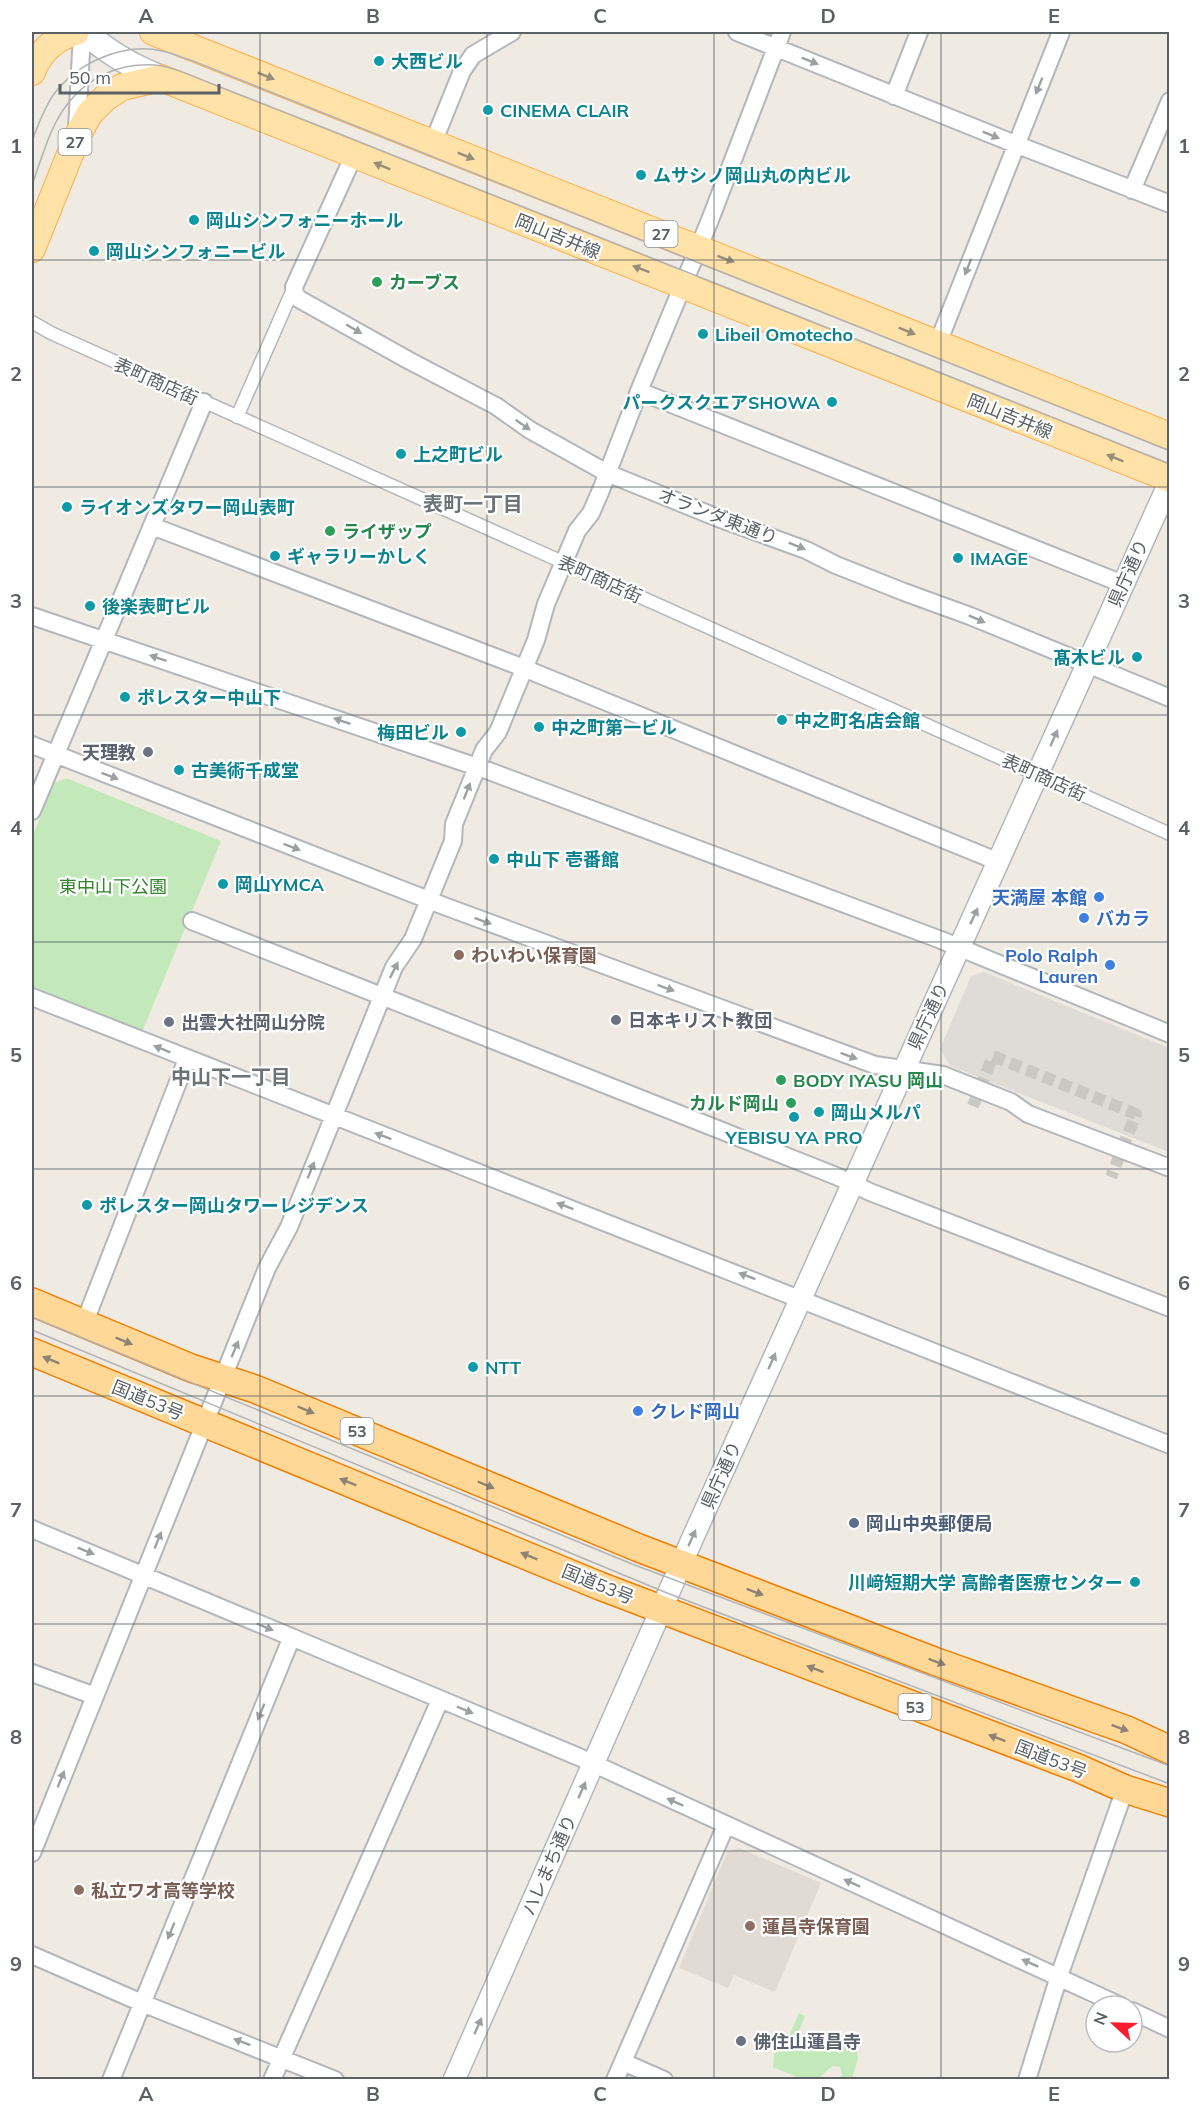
<svg xmlns="http://www.w3.org/2000/svg" width="1201" height="2111" font-family="Mulish,'Noto Sans JP',sans-serif">
	<style>
		.industrial { fill: #dfdcd7 }
		.education { fill: #e1dbd3 }
		.green { fill: #c3e9bb }
		.lines { fill: none; stroke-linecap: round; stroke-linejoin: round }
		.pedestrian-tunnel { stroke: #cac8c2; stroke-width: 12; stroke-dasharray: 12 6; stroke-linecap: butt }
		.pedestrian-casing { stroke: #b3b7bb; stroke-width: 15 }
		.minor-casing { stroke: #b3b7bb; stroke-width: 20 }
		.tertiary-casing { stroke: #b3b7bb; stroke-width: 24 }
		.secondary-casing { stroke: #b4b9be; stroke-width: 27 }
		.primary-casing { stroke: #ffaf4b; stroke-width: 28 }
		.trunk-casing { stroke: #f17e00; stroke-width: 30 }
		.pedestrian { stroke: #fff; stroke-width: 12 }
		.minor { stroke: #fff; stroke-width: 16 }
		.tertiary { stroke: #fff; stroke-width: 21 }
		.secondary { stroke: #fff; stroke-width: 24 }
		.primary { stroke: #ffe2a7; stroke-width: 26 }
		.trunk { stroke: #ffd898; stroke-width: 27 }
		.tram { stroke: #b2b3b4; stroke-width: 1.5 }
		.oneway { fill: #9ca0a2 }
		.oneway2 { fill: #948e7b }
		.oneway3 { fill: #8c8474 }
		.grid { fill: none; stroke: #5a6064; stroke-width: 1.5; stroke-opacity: 0.55 }
		.culture-dot { fill: #0f9aa8; stroke: #fff; stroke-width: 2 }
		.leisure-dot { fill: #2e9e5b; stroke: #fff; stroke-width: 2 }
		.worship-dot { fill: #6b7280; stroke: #fff; stroke-width: 2 }
		.shop-dot { fill: #3f7fe0; stroke: #fff; stroke-width: 2 }
		.education-dot { fill: #8d6e63; stroke: #fff; stroke-width: 2 }
		.service-dot { fill: #5c6f8a; stroke: #fff; stroke-width: 2 }
		.labels { text-anchor: middle; dominant-baseline: central; stroke-width: 4.5; stroke-linejoin: round; paint-order: stroke }
		.shield { fill: #fff; stroke: #8c9092; stroke-width: 1.5 }
		.shield-label { font-size: 16px; font-weight: bold; fill: #5a6064 }
		.culture-label { font-size: 18px; font-weight: bold; fill: #0d838f; stroke: #fff; text-anchor: start }
		.street-label { font-size: 18px; fill: #5a6064; stroke: #fff }
		.leisure-label { font-size: 18px; font-weight: bold; fill: #27864d; stroke: #fff; text-anchor: start }
		.worship-label { font-size: 18px; font-weight: bold; fill: #5b616d; stroke: #fff; text-anchor: start }
		.park-label { font-size: 18px; fill: #35832b; stroke: #fff }
		.shop-label { font-size: 18px; font-weight: bold; fill: #366cbe; stroke: #fff; text-anchor: end }
		.education-label { font-size: 18px; font-weight: bold; fill: #785e54; stroke: #fff; text-anchor: start }
		.service-label { font-size: 18px; font-weight: bold; fill: #4e5e75; stroke: #fff; text-anchor: start }
		.neighbourhood-label { font-size: 20px; font-weight: bold; fill: #6b7377; stroke: #fff }
		.neatline { fill: none; stroke: #5a6064; stroke-width: 2 }
		.grid-label { font-size: 20px; text-anchor: middle; font-weight: bold; fill: #5a6064 }
	</style>
	<rect width="100%" height="100%" fill="#efeae2"/>
	<path class="industrial" d="M984,972l185,76v104l-219,-86 -10,-17 31,-73z"/>
	<path class="education" d="M739,1848l82,35 -46,109 -41,-17 -6,13 -49,-20 48,-116z"/>
	<path class="green" d="M66,778l155,63 -79,191 -110,-46v-148l21,-54z
		M799,2013l6,3 -7,17 15,6 -2,4c-13,4 -25,2 -38,8l7,-15 10,-2z
		M834,2042l23,9 1,7 -6,21h-12l2,-5 -2,-7 -8,-1 -14,13h-16l-29,-12 1,-13c15,-8 16,-1 30,-4 10,-1 20,-4 30,-8z"/>
	<g class="lines">
		<path class="pedestrian-tunnel" d="M973,1106l20,-50 143,58 -25,63"/>
		<defs>
			<path id="pedestrian" d="M32,322l19,11 1119,501
				M237,417l57,-130"/>
			<path id="minor" d="M737,32l278,112 155,60
				M894,96l25,-64
				M77,129l5,-97
				M433,143l29,-72 11,-16 39,-23
				M354,155l-60,132 1,7 4,5 109,61 88,46 34,24 77,43 111,45 88,32 30,15 68,27 66,24 200,82
				M1132,190l38,-89
				M938,343l123,-311
				M639,391l484,193
				M152,526l364,139 483,197
				M32,616l457,155 452,169 229,94
				M32,745l412,161 431,159 68,10 68,27 17,12 142,54
				M32,811l172,-409
				M192,921l644,255 34,16 300,116
				M32,997c379,150 759,296 1138,448
				M84,1324l103,-265
				M32,1529l547,228 542,249
				M32,1673l63,23
				M32,1853l235,-585 22,-41 105,-260 19,-28 40,-98 1,-17 30,-74 14,-18 38,-92 10,-36 31,-73 14,-18 10,-23 38,-99 71,-171 72,-188
				M32,1955l110,48 193,77
				M1132,2011l38,18
				M623,2062l41,18
				M111,2080l180,-441
				M272,2080l168,-380
				M615,2080l111,-255
				M1027,2080l32,-104 66,-187"/>
			<path id="tertiary" d="M454,2080l240,-545 476,-1054"/>
			<path id="secondary" d="M84,32c27,22 45,33 77,46"/>
			<path id="primary" d="M153,32l1017,404
				M32,72c8,-21 22,-34 44,-40
				M32,249l45,-112 12,-23 16,-16 17,-11 39,-9 1009,401"/>
			<path id="trunk" d="M32,1302l159,66 64,21 384,159 295,113 193,69 43,20
				M32,1352l568,234 478,182 47,21 45,14"/>
		</defs>
		<use href="#pedestrian" class="pedestrian-casing"/>
		<use href="#minor" class="minor-casing"/>
		<use href="#tertiary" class="tertiary-casing"/>
		<use href="#secondary" class="secondary-casing"/>
		<use href="#primary" class="primary-casing"/>
		<use href="#trunk" class="trunk-casing"/>
		<use href="#pedestrian" class="pedestrian"/>
		<use href="#minor" class="minor"/>
		<use href="#tertiary" class="tertiary"/>
		<use href="#secondary" class="secondary"/>
		<use href="#primary" class="primary"/>
		<use href="#trunk" class="trunk"/>
		<path class="tram" d="M32,141c6,-16 12,-33 22,-47 23,-31 69,-52 108,-43 10,2 21,7 31,10l977,390
			M32,185c10,-27 18,-60 37,-83 21,-26 52,-39 85,-37 18,1 43,13 61,20 35,14 71,28 107,42l848,337
			M32,1317l600,247 538,202
			M32,1330l635,263 503,191"/>
	</g>
	<defs><path id="oneway-solid" d="M-6-.8H1V-3.2L6.5 0L1 3.2V.8H-6Z" transform="scale(1.5)"/></defs>
	<g class="oneway">
		<use href="#oneway-solid" transform="translate(810 61) rotate(22)"/>
		<use href="#oneway-solid" transform="translate(1039 86) rotate(112)"/>
		<use href="#oneway-solid" transform="translate(991 135) rotate(22)"/>
		<use href="#oneway-solid" transform="translate(968 267) rotate(111)"/>
		<use href="#oneway-solid" transform="translate(354 329) rotate(30)"/>
		<use href="#oneway-solid" transform="translate(523 425) rotate(35)"/>
		<use href="#oneway-solid" transform="translate(797 546) rotate(22)"/>
		<use href="#oneway-solid" transform="translate(977 619) rotate(24)"/>
		<use href="#oneway-solid" transform="translate(158 658) rotate(-161)"/>
		<use href="#oneway-solid" transform="translate(342 721) rotate(-161)"/>
		<use href="#oneway-solid" transform="translate(1054 738) rotate(-66)"/>
		<use href="#oneway-solid" transform="translate(110 776) rotate(21)"/>
		<use href="#oneway-solid" transform="translate(467 791) rotate(-68)"/>
		<use href="#oneway-solid" transform="translate(292 847) rotate(21)"/>
		<use href="#oneway-solid" transform="translate(974 916) rotate(-65)"/>
		<use href="#oneway-solid" transform="translate(483 921) rotate(20)"/>
		<use href="#oneway-solid" transform="translate(394 970) rotate(-63)"/>
		<use href="#oneway-solid" transform="translate(666 988) rotate(20)"/>
		<use href="#oneway-solid" transform="translate(162 1049) rotate(-158)"/>
		<use href="#oneway-solid" transform="translate(849 1056) rotate(20)"/>
		<use href="#oneway-solid" transform="translate(383 1136) rotate(-159)"/>
		<use href="#oneway-solid" transform="translate(311 1170) rotate(-68)"/>
		<use href="#oneway-solid" transform="translate(565 1206) rotate(-159)"/>
		<use href="#oneway-solid" transform="translate(747 1276) rotate(-159)"/>
		<use href="#oneway-solid" transform="translate(235 1349) rotate(-67)"/>
		<use href="#oneway-solid" transform="translate(772 1361) rotate(-66)"/>
		<use href="#oneway-solid" transform="translate(692 1538) rotate(-66)"/>
		<use href="#oneway-solid" transform="translate(158 1540) rotate(-68)"/>
		<use href="#oneway-solid" transform="translate(86 1551) rotate(22)"/>
		<use href="#oneway-solid" transform="translate(265 1627) rotate(23)"/>
		<use href="#oneway-solid" transform="translate(465 1710) rotate(23)"/>
		<use href="#oneway-solid" transform="translate(261 1712) rotate(112)"/>
		<use href="#oneway-solid" transform="translate(61 1779) rotate(-68)"/>
		<use href="#oneway-solid" transform="translate(582 1790) rotate(-66)"/>
		<use href="#oneway-solid" transform="translate(675 1802) rotate(-156)"/>
		<use href="#oneway-solid" transform="translate(852 1883) rotate(-156)"/>
		<use href="#oneway-solid" transform="translate(171 1931) rotate(112)"/>
		<use href="#oneway-solid" transform="translate(1030 1963) rotate(-156)"/>
		<use href="#oneway-solid" transform="translate(478 2026) rotate(-66)"/>
		<use href="#oneway-solid" transform="translate(242 2042) rotate(-159)"/>
	</g>
	<g class="oneway2">
		<use href="#oneway-solid" transform="translate(266 76) rotate(22)"/>
		<use href="#oneway-solid" transform="translate(466 156) rotate(22)"/>
		<use href="#oneway-solid" transform="translate(382 166) rotate(-158)"/>
		<use href="#oneway-solid" transform="translate(726 259) rotate(20)"/>
		<use href="#oneway-solid" transform="translate(641 269) rotate(-159)"/>
		<use href="#oneway-solid" transform="translate(907 331) rotate(22)"/>
		<use href="#oneway-solid" transform="translate(1115 458) rotate(-158)"/>
	</g>
	<g class="oneway3">
		<use href="#oneway-solid" transform="translate(124 1341) rotate(22)"/>
		<use href="#oneway-solid" transform="translate(51 1360) rotate(-158)"/>
		<use href="#oneway-solid" transform="translate(306 1410) rotate(23)"/>
		<use href="#oneway-solid" transform="translate(348 1482) rotate(-158)"/>
		<use href="#oneway-solid" transform="translate(486 1485) rotate(23)"/>
		<use href="#oneway-solid" transform="translate(529 1556) rotate(-158)"/>
		<use href="#oneway-solid" transform="translate(755 1592) rotate(21)"/>
		<use href="#oneway-solid" transform="translate(937 1662) rotate(20)"/>
		<use href="#oneway-solid" transform="translate(815 1669) rotate(-159)"/>
		<use href="#oneway-solid" transform="translate(1120 1728) rotate(20)"/>
		<use href="#oneway-solid" transform="translate(997 1738) rotate(-159)"/>
	</g>
	<path class="grid" d="M260,32v2048M487,32v2048M714,32v2048M941,32v2048M32,260h1138M32,487h1138M32,715h1138M32,942h1138M32,1169h1138M32,1396h1138M32,1624h1138M32,1851h1138"/>
	<g class="culture-dot">
		<circle cx="379" cy="61" r="6"/>
		<circle cx="488" cy="110" r="6"/>
		<circle cx="641" cy="175" r="6"/>
		<circle cx="194" cy="220" r="6"/>
		<circle cx="94" cy="251" r="6"/>
		<circle cx="703" cy="334" r="6"/>
		<circle cx="832" cy="402" r="6"/>
		<circle cx="401" cy="454" r="6"/>
		<circle cx="67" cy="507" r="6"/>
		<circle cx="275" cy="556" r="6"/>
		<circle cx="958" cy="558" r="6"/>
		<circle cx="90" cy="606" r="6"/>
		<circle cx="1137" cy="657" r="6"/>
		<circle cx="125" cy="697" r="6"/>
		<circle cx="782" cy="720" r="6"/>
		<circle cx="539" cy="727" r="6"/>
		<circle cx="461" cy="732" r="6"/>
		<circle cx="179" cy="770" r="6"/>
		<circle cx="494" cy="859" r="6"/>
		<circle cx="223" cy="884" r="6"/>
		<circle cx="819" cy="1112" r="6"/>
		<circle cx="794" cy="1117" r="6"/>
		<circle cx="87" cy="1205" r="6"/>
		<circle cx="473" cy="1367" r="6"/>
		<circle cx="1135" cy="1582" r="6"/>
	</g>
	<g class="leisure-dot">
		<circle cx="377" cy="282" r="6"/>
		<circle cx="330" cy="531" r="6"/>
		<circle cx="781" cy="1080" r="6"/>
		<circle cx="791" cy="1103" r="6"/>
	</g>
	<g class="worship-dot">
		<circle cx="148" cy="752" r="6"/>
		<circle cx="616" cy="1020" r="6"/>
		<circle cx="169" cy="1022" r="6"/>
		<circle cx="741" cy="2041" r="6"/>
	</g>
	<g class="shop-dot">
		<circle cx="1099" cy="897" r="6"/>
		<circle cx="1084" cy="918" r="6"/>
		<circle cx="1110" cy="965" r="6"/>
		<circle cx="638" cy="1411" r="6"/>
	</g>
	<g class="education-dot">
		<circle cx="459" cy="955" r="6"/>
		<circle cx="79" cy="1890" r="6"/>
		<circle cx="750" cy="1926" r="6"/>
	</g>
	<circle class="service-dot" cx="854" cy="1523" r="6"/>
	<g class="labels">
		<g class="shield">
			<rect x="58.5" y="129" width="33" height="26" rx="4.5"/>
			<rect x="644.5" y="221" width="33" height="26" rx="4.5"/>
			<rect x="340.5" y="1418" width="33" height="26" rx="4.5"/>
			<rect x="898.5" y="1694" width="33" height="26" rx="4.5"/>
		</g>
		<g class="shield-label">
			<text x="75" y="142">27</text>
			<text x="661" y="234">27</text>
			<text x="357" y="1431">53</text>
			<text x="915" y="1707">53</text>
		</g>
		<g class="culture-label">
			<text x="391" y="61">大西ビル</text>
			<text x="500" y="110">CINEMA CLAIR</text>
			<text x="653" y="175">ムサシノ岡山丸の内ビル</text>
			<text x="206" y="220">岡山シンフォニーホール</text>
			<text x="106" y="251">岡山シンフォニービル</text>
			<text x="715" y="334">Libeil Omotecho</text>
			<text x="820" y="402" text-anchor="end">パークスクエアSHOWA</text>
			<text x="413" y="454">上之町ビル</text>
			<text x="79" y="507">ライオンズタワー岡山表町</text>
			<text x="287" y="556">ギャラリーかしく</text>
			<text x="970" y="558">IMAGE</text>
			<text x="102" y="606">後楽表町ビル</text>
			<text x="1125" y="657" text-anchor="end">髙木ビル</text>
			<text x="137" y="697">ポレスター中山下</text>
			<text x="794" y="720">中之町名店会館</text>
			<text x="551" y="727">中之町第一ビル</text>
			<text x="449" y="732" text-anchor="end">梅田ビル</text>
			<text x="191" y="770">古美術千成堂</text>
			<text x="506" y="859">中山下 壱番館</text>
			<text x="235" y="884">岡山YMCA</text>
			<text x="831" y="1112">岡山メルパ</text>
			<text x="794" y="1137" text-anchor="middle">YEBISU YA PRO</text>
			<text x="99" y="1205">ポレスター岡山タワーレジデンス</text>
			<text x="485" y="1367">NTT</text>
			<text x="1123" y="1582" text-anchor="end">川﨑短期大学 高齢者医療センター</text>
		</g>
		<g class="street-label">
			<text transform="translate(558 236) rotate(22)">岡山吉井線</text>
			<text transform="translate(156 381) rotate(24)">表町商店街</text>
			<text transform="translate(1010 416) rotate(22)">岡山吉井線</text>
			<text transform="translate(718 516) rotate(21)">オランダ東通り</text>
			<text transform="translate(1128 573) rotate(-66)">県庁通り</text>
			<text transform="translate(600 579) rotate(24)">表町商店街</text>
			<text transform="translate(1044 777) rotate(24)">表町商店街</text>
			<text transform="translate(928 1016) rotate(-65)">県庁通り</text>
			<text transform="translate(148 1400) rotate(22)">国道53号</text>
			<text transform="translate(721 1475) rotate(-66)">県庁通り</text>
			<text transform="translate(598 1584) rotate(22)">国道53号</text>
			<text transform="translate(1051 1759) rotate(21)">国道53号</text>
			<text transform="translate(549 1865) rotate(-66)">ハレまち通り</text>
		</g>
		<g class="leisure-label">
			<text x="389" y="282">カーブス</text>
			<text x="342" y="531">ライザップ</text>
			<text x="793" y="1080">BODY IYASU 岡山</text>
			<text x="779" y="1103" text-anchor="end">カルド岡山</text>
		</g>
		<g class="worship-label">
			<text x="136" y="752" text-anchor="end">天理教</text>
			<text x="628" y="1020">日本キリスト教団</text>
			<text x="181" y="1022">出雲大社岡山分院</text>
			<text x="753" y="2041">佛住山蓮昌寺</text>
		</g>
		<g class="park-label">
			<text x="113" y="886">東中山下公園</text>
		</g>
		<g class="shop-label">
			<text x="1087" y="897">天満屋 本館</text>
			<text x="1096" y="918" text-anchor="start">バカラ</text>
			<text x="1098" y="955">Polo Ralph<tspan x="1098" dy="21">Lauren</tspan></text>
			<text x="650" y="1411" text-anchor="start">クレド岡山</text>
		</g>
		<g class="education-label">
			<text x="471" y="955">わいわい保育園</text>
			<text x="91" y="1890">私立ワオ高等学校</text>
			<text x="762" y="1926">蓮昌寺保育園</text>
		</g>
		<g class="service-label">
			<text x="866" y="1523">岡山中央郵便局</text>
		</g>
		<g class="neighbourhood-label">
			<text x="473" y="503">表町一丁目</text>
			<text x="231" y="1076">中山下一丁目</text>
		</g>
	</g>
	<rect width="1201" height="2111" fill="none" stroke="#ffffff" stroke-width="66"/>
	<g transform="translate(1114 2024) rotate(292)"><circle r="28" fill="#ffffff" stroke="#bdbfc1" stroke-width="1.5"/>
	<path d="M0-4.5L10 22L0 15L-10 22Z" fill="#fb1c2f"/>
	<text y="-9" font-size="16" font-weight="bold" text-anchor="middle" fill="#5a6064">N</text>
	</g>
	<path d="M60 84v9h159v-9" fill="none" stroke="#5a6064" stroke-width="3"/>
	<text x="69" y="84" font-size="18" fill="#5a6064" stroke="#ffffff" stroke-width="4.5" paint-order="stroke">50 m</text>
	<rect x="33" y="33" width="1135" height="2045" class="neatline"/>
	<g class="grid-label">
		<text x="146" y="23">A</text>
		<text x="373" y="23">B</text>
		<text x="600" y="23">C</text>
		<text x="828" y="23">D</text>
		<text x="1054" y="23">E</text>
		<text x="16" y="153">1</text>
		<text x="1184" y="153">1</text>
		<text x="16" y="381">2</text>
		<text x="1184" y="381">2</text>
		<text x="16" y="608">3</text>
		<text x="1184" y="608">3</text>
		<text x="16" y="835">4</text>
		<text x="1184" y="835">4</text>
		<text x="16" y="1062">5</text>
		<text x="1184" y="1062">5</text>
		<text x="16" y="1290">6</text>
		<text x="1184" y="1290">6</text>
		<text x="16" y="1517">7</text>
		<text x="1184" y="1517">7</text>
		<text x="16" y="1744">8</text>
		<text x="1184" y="1744">8</text>
		<text x="16" y="1971">9</text>
		<text x="1184" y="1971">9</text>
		<text x="146" y="2101">A</text>
		<text x="373" y="2101">B</text>
		<text x="600" y="2101">C</text>
		<text x="828" y="2101">D</text>
		<text x="1054" y="2101">E</text>
	</g>
</svg>
